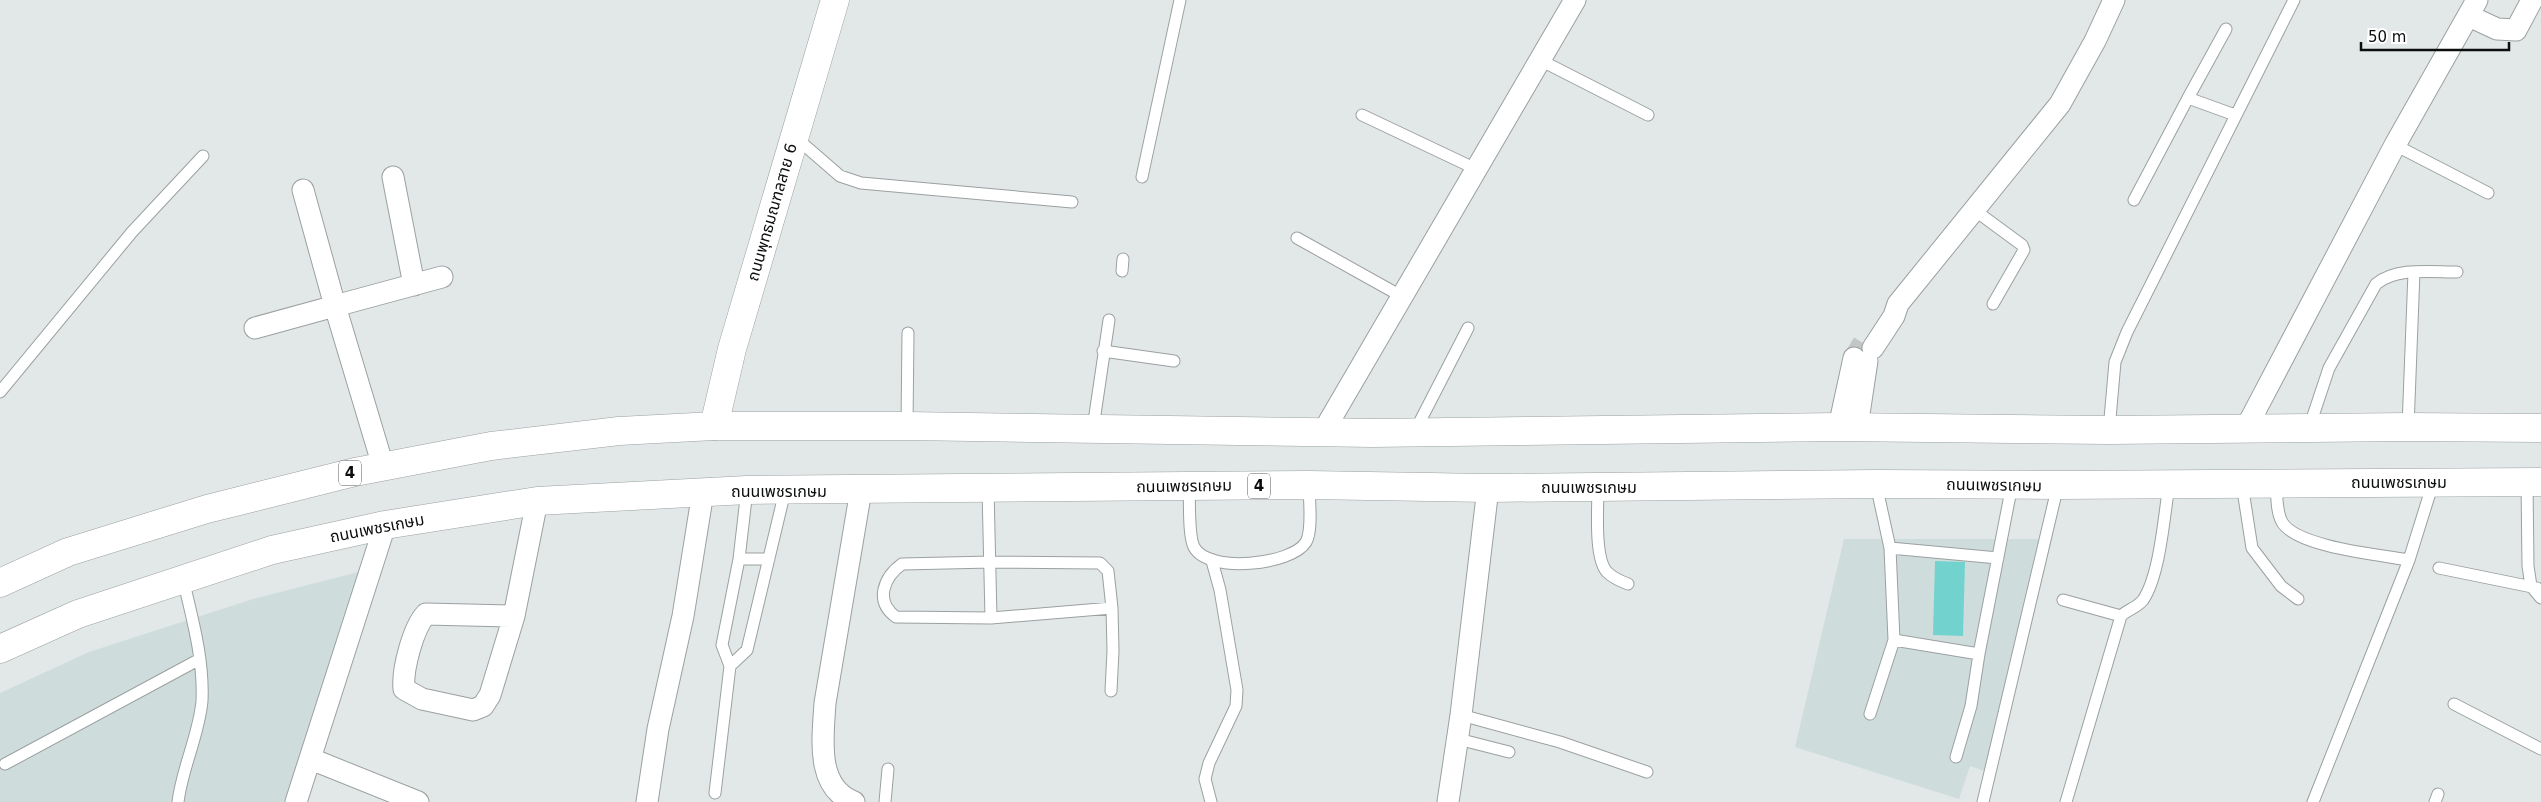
<svg xmlns="http://www.w3.org/2000/svg" width="2541" height="802" font-family="'DejaVu Sans','Noto Sans Thai',sans-serif">
	<style>
		.built { fill: #cedddc }
		.building { fill: #72d3ce }
		.lines { fill: none; stroke-linecap: round; stroke-linejoin: round }
		.street-tunnel { stroke: #c2c6c6; stroke-width: 21; stroke-dasharray: 21 11; stroke-linecap: butt }
		.lane-casing { stroke: #9ba0a0; stroke-width: 13 }
		.street-casing { stroke: #9ba0a0; stroke-width: 23 }
		.secondary-casing { stroke: #9ba0a0; stroke-width: 29 }
		.primary-casing { stroke: #9ba0a0; stroke-width: 29 }
		.lane { stroke: #fff; stroke-width: 11 }
		.street { stroke: #fff; stroke-width: 21 }
		.secondary { stroke: #fff; stroke-width: 28 }
		.primary { stroke: #fff; stroke-width: 28 }
		.labels { text-anchor: middle; dominant-baseline: central; stroke-width: 4; stroke-linejoin: round; paint-order: stroke }
		.shield { fill: #fff; stroke: #555656; stroke-width: 1 }
		.shield-label { font-size: 15px; font-weight: bold; fill: #0c0e0e }
		.street-label { font-size: 16px; fill: #0c0e0e; stroke: #fff }
	</style>
	<rect width="100%" height="100%" fill="#e2e7e7"/>
	<path class="built" d="M1844,539h208l-62,234 -20,-7 -11,33 -164,-52z
		M378,567l-87,235h-291v-109l89,-41 164,-53z"/>
	<path class="building" d="M1935,561l30,1 -2,74 -30,-1z"/>
	<g class="lines">
		<path class="street-tunnel" d="M1854,358l9,-15"/>
		<defs>
			<path id="lane" d="M1540,60l108,55
				M2188,98l38,-69
				M1362,115l114,54
				M795,137l45,39 21,7 211,19
				M2395,145l93,48
				M1142,177l38,-177
				M2134,200l54,-102 47,17
				M1973,209l49,36 2,5 -31,54
				M1297,238l104,58
				M1122,271l1,-12
				M1103,351l71,10
				M0,392l132,-160 71,-76
				M907,426l1,-93
				M2408,427l6,-155
				M1093,428l16,-108
				M2309,428l20,-60 47,-84c20,-17 56,-12 81,-12
				M2109,430l6,-68 12,-30 167,-332
				M1415,431l53,-103
				M2527,482l1,84 3,20 10,12
				M2276,483c1,12 0,28 6,39 14,25 99,33 127,38
				M1876,484l14,64 4,92 85,14 33,-169
				M2242,484l10,64 29,38 17,13
				M1189,486c1,15 -1,49 5,61 14,27 98,18 112,-5 7,-12 3,-43 3,-57
				M1598,487c0,21 -4,71 9,85 6,6 13,9 21,12
				M988,489l3,129
				M747,490l-8,69 -17,86 8,21 17,-16 38,-159
				M1890,548l108,10
				M739,559h30
				M991,562l109,1 8,8 4,37 -121,10 -95,-1c-22,-16 -12,-40 6,-53z
				M2439,568l98,20
				M2063,600l58,16
				M1111,691l2,-40 -1,-43
				M2454,704l87,45
				M1870,714l24,-74
				M1461,715l99,27 87,30
				M1458,739l51,13
				M1956,757l15,-51 8,-52
				M5,764l195,-105
				M715,793l15,-127
				M178,802c4,-34 21,-67 24,-101 2,-42 -10,-83 -19,-122
				M885,802l3,-33
				M1211,802l-6,-23 4,-16 27,-57 1,-16 -17,-100 -8,-29
				M1983,802l75,-317
				M2066,802l55,-186c6,-6 17,-9 22,-16 17,-25 21,-84 26,-115
				M2313,802l96,-242 24,-77
				M2435,802l3,-8"/>
			<path id="street" d="M2469,16l28,13 19,1 16,-30
				M393,177l21,108
				M303,190l32,116 107,-29
				M255,328l80,-22 48,160
				M1873,348l21,-32 4,-12 162,-200 35,-63 19,-41
				M1839,427l15,-69
				M1857,427l10,-66
				M2246,428l149,-283 82,-145
				M1323,432l252,-432
				M514,616l-88,-2c-13,14 -24,56 -22,75l18,10 51,11 10,-4 7,-11 24,-79 23,-115
				M311,759l107,43
				M296,802l89,-277
				M647,802l11,-73 25,-113 20,-124
				M854,802c-39,-15 -31,-65 -29,-99l36,-213
				M1448,802l13,-87 27,-227"/>
			<path id="secondary" d="M714,426l18,-77 103,-349"/>
			<path id="primary" d="M0,583l68,-31 139,-43 148,-37 136,-26 128,-15 95,-5h193l466,7 466,-6 270,3 299,-3 133,1
				M0,649l78,-35 194,-64 113,-25 152,-24 210,-11 562,-5 179,3 388,-4 182,1 483,-3"/>
		</defs>
		<use href="#lane" class="lane-casing"/>
		<use href="#street" class="street-casing"/>
		<use href="#secondary" class="secondary-casing"/>
		<use href="#primary" class="primary-casing"/>
		<use href="#lane" class="lane"/>
		<use href="#street" class="street"/>
		<use href="#secondary" class="secondary"/>
		<use href="#primary" class="primary"/>
	</g>
	<g class="labels">
		<g class="shield">
			<rect x="339" y="460.5" width="22" height="25" rx="4"/>
			<rect x="1248" y="473.5" width="22" height="25" rx="4"/>
		</g>
		<g class="shield-label">
			<text x="350" y="473">4</text>
			<text x="1259" y="486">4</text>
		</g>
		<g class="street-label">
			<text transform="translate(772 212) rotate(-74)">ถนนพุทธมณฑลสาย 6</text>
			<text x="2399" y="482">ถนนเพชรเกษม</text>
			<text transform="translate(1994 485) rotate(1)">ถนนเพชรเกษม</text>
			<text transform="translate(1184 486) rotate(-1)">ถนนเพชรเกษม</text>
			<text x="1589" y="487">ถนนเพชรเกษม</text>
			<text x="779" y="491">ถนนเพชรเกษม</text>
			<text transform="translate(377 528) rotate(-11)">ถนนเพชรเกษม</text>
		</g>
	</g>
	<path d="M2361 42v8h148v-8" fill="none" stroke="#0c0e0e" stroke-width="2.5"/>
	<text x="2368" y="42" font-size="15" fill="#0c0e0e" stroke="#ffffff" stroke-width="4" paint-order="stroke">50 m</text>
</svg>
